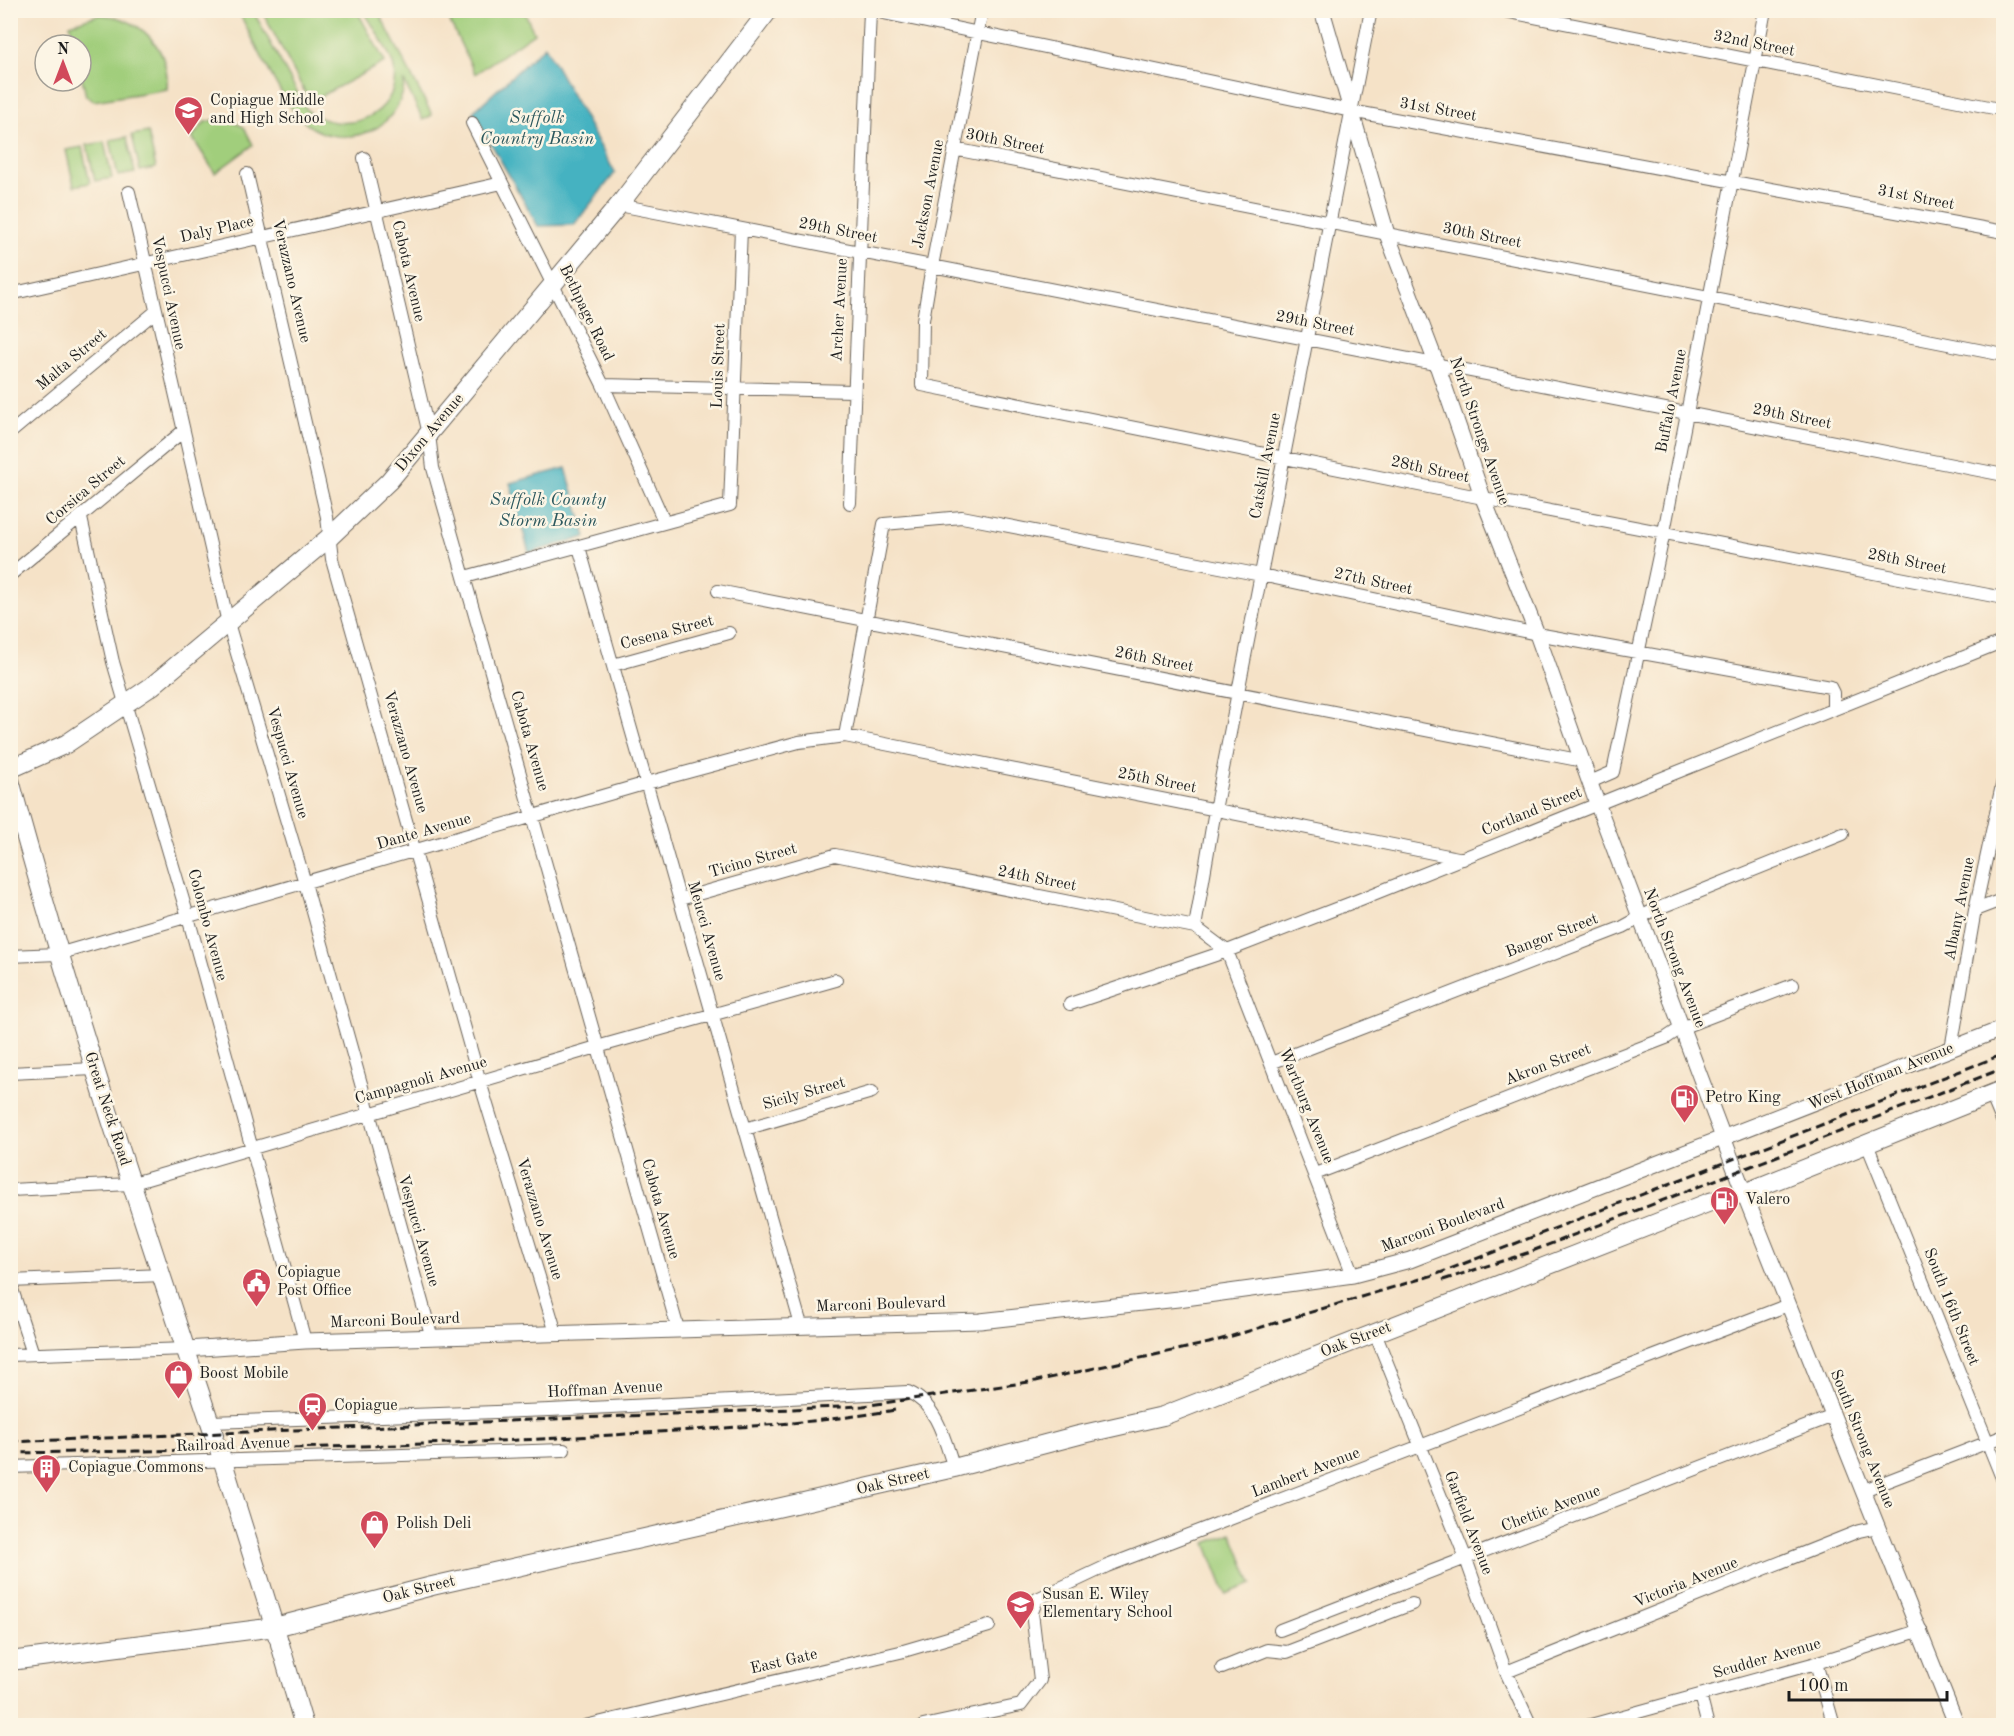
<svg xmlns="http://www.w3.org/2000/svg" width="2014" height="1736" font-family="'Old Standard TT',serif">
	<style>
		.green { fill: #a1ce7c; stroke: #5e754c; stroke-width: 1.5 }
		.water { fill: #45b2c1; stroke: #30676e; stroke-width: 1.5 }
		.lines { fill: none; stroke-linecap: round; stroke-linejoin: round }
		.minor-casing { stroke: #686158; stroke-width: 14 }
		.tertiary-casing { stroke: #686158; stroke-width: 17 }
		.secondary-casing { stroke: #686158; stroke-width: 20 }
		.minor { stroke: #fff; stroke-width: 12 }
		.tertiary { stroke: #fff; stroke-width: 15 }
		.secondary { stroke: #fff; stroke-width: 18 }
		.rail { stroke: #1c1c1c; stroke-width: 3; stroke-dasharray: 9 4.5; stroke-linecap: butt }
		.labels { text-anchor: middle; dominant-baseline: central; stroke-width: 5; stroke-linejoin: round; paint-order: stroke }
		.street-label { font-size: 16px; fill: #1c1c1c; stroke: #fcf5e5 }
		.poi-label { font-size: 16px; fill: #1c1c1c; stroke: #fcf5e5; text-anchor: start }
		.water-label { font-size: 18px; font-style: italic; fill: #2c585e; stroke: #fcf5e5 }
	</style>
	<rect width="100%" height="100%" fill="#fcf5e5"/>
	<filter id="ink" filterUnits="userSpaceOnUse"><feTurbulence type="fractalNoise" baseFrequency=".0167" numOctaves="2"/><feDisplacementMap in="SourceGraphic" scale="12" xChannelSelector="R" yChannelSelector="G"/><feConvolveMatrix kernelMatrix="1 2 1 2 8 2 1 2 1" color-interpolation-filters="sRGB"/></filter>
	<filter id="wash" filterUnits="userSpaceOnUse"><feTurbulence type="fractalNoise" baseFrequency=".008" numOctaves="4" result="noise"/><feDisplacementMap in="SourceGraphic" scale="24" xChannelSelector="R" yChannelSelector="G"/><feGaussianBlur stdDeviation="1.35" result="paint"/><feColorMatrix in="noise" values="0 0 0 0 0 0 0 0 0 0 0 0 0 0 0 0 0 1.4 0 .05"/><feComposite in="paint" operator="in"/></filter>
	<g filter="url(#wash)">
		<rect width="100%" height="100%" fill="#f5e2c7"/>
		<path class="green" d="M238,11h15l54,99c35,28 94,7 87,-42 -3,-16 -22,-42 -30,-57h14l54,104 -9,5 -19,-39c0,18 -10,35 -26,46 -25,15 -57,12 -77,-8 -21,-20 -48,-81 -63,-108z
			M262,11h95l28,51 -75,40z
			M445,11h79l10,22 -59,41z
			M98,15c42,1 72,32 69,74l-73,12 -8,-5 -5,-22v-29h-6l-5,-21z
			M225,118l19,9 9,18 -38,28 -23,-36 13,-15z
			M148,132l8,36 -16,3 -8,-36z
			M127,137l8,36 -17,3 -8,-36z
			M104,142l8,36 -17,3 -8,-36z
			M82,147l8,36 -16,3 -8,-36z
			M1232,1533l20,51 -26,10 -20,-51z"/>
		<path class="water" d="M545,46l70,127 -41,52 -36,1 -65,-114z
			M566,468l20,69 -57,16 -19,-70z"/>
	</g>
	<g filter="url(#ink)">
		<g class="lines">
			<defs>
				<path id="minor" d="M869,10l482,101 653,121
					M982,10l-50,256 -9,54 -1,65 561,113 521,100
					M1499,10l505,100
					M472,123l131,262 61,136
					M954,149l1050,206
					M364,158l65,276 4,34 245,861
					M247,174l80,343 5,42 148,523 76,251
					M129,192l99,431 77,260 127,455
					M619,205l1385,270
					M10,294l492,-111
					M603,385l250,6
					M10,433l145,-121
					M850,503l20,-492
					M81,518l32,144 75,255 117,424
					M579,547l222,778
					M10,575l172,-143
					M465,577l265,-72 11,-276
					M718,591l865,170
					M613,665l116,-32
					M845,736l39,-212 78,-7 299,58 276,59 293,53 3,6v17
					M1590,782l23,-10 51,-240 101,-522
					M680,899l155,-44 360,72 32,24 126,324
					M1975,910l29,-11
					M1195,927l20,-117 156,-800
					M10,956l48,-2 589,-171 152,-41 46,-6 618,123
					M1070,1004l157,-53 129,-50 648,-260
					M1951,1049l24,-139 29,-134
					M1271,1063l352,-136 31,-17 189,-76
					M10,1073l84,-4
					M1991,1094l13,31
					M745,1129l127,-37
					M1867,1144l137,339
					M1315,1174l351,-136 15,-10 112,-43
					M10,1190l120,-6 467,-137 239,-67
					M10,1281l153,-6
					M10,1283l23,71
					M1375,1333l91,226 40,113 25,54
					M10,1355l177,-6
					M210,1422l340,-12 358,-18c29,12 37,49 46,76
					M10,1467l554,-17
					M1864,1490l140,-54
					M1280,1630l553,-214
					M1816,1663l18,63
					M1222,1668l45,-18 20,2 125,-48
					M1506,1672l353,-141 19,-4
					M1700,1695l8,31
					M585,1726l315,-74 89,-26
					M923,1726l98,-21 19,-25 -8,-68 5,-13 70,-33 681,-261
					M1587,1726l229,-63 105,-33"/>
				<path id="tertiary" d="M1322,10l65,224 50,131 46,133 54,136 60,169 147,390 213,533
					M187,1349l118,-8 675,-20 198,-22 175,-24 57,-15 594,-232"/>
				<path id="secondary" d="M10,769l56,-25 86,-58 179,-150 58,-55 230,-276 150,-195
					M10,780c60,221 132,438 204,655
					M218,1446l60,192
					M280,1644l24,82
					M10,1661l265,-34 157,-41 522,-118 125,-33 84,-19 547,-214 34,-9 260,-104"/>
			</defs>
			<use href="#minor" class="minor-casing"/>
			<use href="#tertiary" class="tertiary-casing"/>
			<use href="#secondary" class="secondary-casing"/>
			<use href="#minor" class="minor"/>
			<use href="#tertiary" class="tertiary"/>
			<use href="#secondary" class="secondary"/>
			<path class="rail" d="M1443,1280l84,-27 477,-185
				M10,1442l853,-36 173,-25 173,-38 228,-69 567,-220
				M10,1453c206,-3 412,-6 618,-19 89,-6 179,-9 267,-24"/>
		</g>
	</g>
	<defs>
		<symbol id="school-pin" viewBox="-11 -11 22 30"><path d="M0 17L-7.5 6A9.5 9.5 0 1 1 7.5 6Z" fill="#d1495b" stroke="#fcf5e5"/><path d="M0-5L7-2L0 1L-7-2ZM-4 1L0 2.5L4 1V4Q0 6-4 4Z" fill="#fff"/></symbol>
		<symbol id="fuel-pin" viewBox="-11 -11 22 30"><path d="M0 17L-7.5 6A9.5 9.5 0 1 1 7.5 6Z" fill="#d1495b" stroke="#fcf5e5"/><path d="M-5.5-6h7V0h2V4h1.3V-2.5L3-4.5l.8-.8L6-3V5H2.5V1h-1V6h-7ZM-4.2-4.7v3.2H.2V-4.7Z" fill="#fff"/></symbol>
		<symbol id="civic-pin" viewBox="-11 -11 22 30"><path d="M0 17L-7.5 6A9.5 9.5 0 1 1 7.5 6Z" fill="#d1495b" stroke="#fcf5e5"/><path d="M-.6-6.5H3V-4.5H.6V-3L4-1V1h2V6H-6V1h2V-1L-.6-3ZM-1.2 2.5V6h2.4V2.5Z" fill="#fff"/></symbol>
		<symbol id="shop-pin" viewBox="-11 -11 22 30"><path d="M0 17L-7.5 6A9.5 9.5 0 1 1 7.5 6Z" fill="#d1495b" stroke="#fcf5e5"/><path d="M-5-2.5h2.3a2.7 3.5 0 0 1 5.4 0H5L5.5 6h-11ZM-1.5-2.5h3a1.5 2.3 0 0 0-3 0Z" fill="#fff"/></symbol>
		<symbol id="station-pin" viewBox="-11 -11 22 30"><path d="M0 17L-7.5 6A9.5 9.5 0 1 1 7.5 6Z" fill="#d1495b" stroke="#fcf5e5"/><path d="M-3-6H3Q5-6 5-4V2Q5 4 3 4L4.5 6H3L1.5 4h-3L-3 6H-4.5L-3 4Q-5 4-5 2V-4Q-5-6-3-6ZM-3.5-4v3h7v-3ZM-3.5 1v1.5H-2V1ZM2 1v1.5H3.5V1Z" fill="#fff"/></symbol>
		<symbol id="building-pin" viewBox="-11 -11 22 30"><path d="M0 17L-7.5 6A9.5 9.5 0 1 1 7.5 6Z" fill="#d1495b" stroke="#fcf5e5"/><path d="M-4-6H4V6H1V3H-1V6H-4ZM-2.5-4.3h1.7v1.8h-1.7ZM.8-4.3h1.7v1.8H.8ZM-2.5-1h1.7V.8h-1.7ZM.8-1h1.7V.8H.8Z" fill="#fff"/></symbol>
	</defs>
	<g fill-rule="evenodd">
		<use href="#school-pin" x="172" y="94" width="33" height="45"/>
		<use href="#fuel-pin" x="1668" y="1082" width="33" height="45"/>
		<use href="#fuel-pin" x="1708" y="1184" width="33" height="45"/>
		<use href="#civic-pin" x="240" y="1266" width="33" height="45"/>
		<use href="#shop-pin" x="162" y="1358" width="33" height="45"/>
		<use href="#station-pin" x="296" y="1390" width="33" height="45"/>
		<use href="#building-pin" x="30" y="1452" width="33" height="45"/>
		<use href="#shop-pin" x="358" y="1508" width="33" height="45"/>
		<use href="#school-pin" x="1004" y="1588" width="33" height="45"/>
	</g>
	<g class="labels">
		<g class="street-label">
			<text transform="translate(1754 44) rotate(11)">32nd Street</text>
			<text transform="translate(1438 110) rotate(10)">31st Street</text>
			<text transform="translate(1005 142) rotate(11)">30th Street</text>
			<text transform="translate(929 194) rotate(-79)">Jackson Avenue</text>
			<text transform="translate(1916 198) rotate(11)">31st Street</text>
			<text transform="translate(217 230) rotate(-13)">Daly Place</text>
			<text transform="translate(838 231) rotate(11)">29th Street</text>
			<text transform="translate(1482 236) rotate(11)">30th Street</text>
			<text transform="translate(408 271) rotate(77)">Cabota Avenue</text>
			<text transform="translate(291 281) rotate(77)">Verazzano Avenue</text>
			<text transform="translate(168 293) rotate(78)">Vespucci Avenue</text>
			<text transform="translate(840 310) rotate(-87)">Archer Avenue</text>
			<text transform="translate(586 313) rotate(64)">Bethpage Road</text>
			<text transform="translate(1315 324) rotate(11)">29th Street</text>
			<text transform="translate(72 360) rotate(-40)">Malta Street</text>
			<text transform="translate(719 366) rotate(-88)">Louis Street</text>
			<text transform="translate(1672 401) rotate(-79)">Buffalo Avenue</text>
			<text transform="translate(1792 417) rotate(11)">29th Street</text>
			<text transform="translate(1479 431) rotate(71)">North Strongs Avenue</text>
			<text transform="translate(430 433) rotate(-50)">Dixon Avenue</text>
			<text transform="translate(1266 466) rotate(-79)">Catskill Avenue</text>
			<text transform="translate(1430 470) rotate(12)">28th Street</text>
			<text transform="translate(86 491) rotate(-40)">Corsica Street</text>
			<text transform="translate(1907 562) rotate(11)">28th Street</text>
			<text transform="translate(1373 582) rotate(12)">27th Street</text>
			<text transform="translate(667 633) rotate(-15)">Cesena Street</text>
			<text transform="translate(1154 660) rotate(11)">26th Street</text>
			<text transform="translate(529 741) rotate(74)">Cabota Avenue</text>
			<text transform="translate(405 752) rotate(74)">Verazzano Avenue</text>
			<text transform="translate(287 763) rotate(74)">Vespucci Avenue</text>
			<text transform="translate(1157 781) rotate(11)">25th Street</text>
			<text transform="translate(1532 812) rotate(-22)">Cortland Street</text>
			<text transform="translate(424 832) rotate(-16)">Dante Avenue</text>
			<text transform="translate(753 861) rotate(-16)">Ticino Street</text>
			<text transform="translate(1037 879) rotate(11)">24th Street</text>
			<text transform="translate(1960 909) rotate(-79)">Albany Avenue</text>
			<text transform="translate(207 925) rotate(75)">Colombo Avenue</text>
			<text transform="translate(706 931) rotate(74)">Meucci Avenue</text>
			<text transform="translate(1552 936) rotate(-21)">Bangor Street</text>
			<text transform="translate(1674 958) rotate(69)">North Strong Avenue</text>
			<text transform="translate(1548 1065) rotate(-21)">Akron Street</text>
			<text transform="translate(1881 1077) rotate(-22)">West Hoffman Avenue</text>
			<text transform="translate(421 1081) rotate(-16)">Campagnoli Avenue</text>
			<text transform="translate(804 1094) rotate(-16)">Sicily Street</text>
			<text transform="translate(1306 1106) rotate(68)">Wartburg Avenue</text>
			<text transform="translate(107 1109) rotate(72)">Great Neck Road</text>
			<text transform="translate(660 1209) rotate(74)">Cabota Avenue</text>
			<text transform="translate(539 1219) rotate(73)">Verazzano Avenue</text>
			<text transform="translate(1443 1226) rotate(-20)">Marconi Boulevard</text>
			<text transform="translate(418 1231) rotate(74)">Vespucci Avenue</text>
			<text transform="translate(881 1305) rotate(-2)">Marconi Boulevard</text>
			<text transform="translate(1951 1307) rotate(68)">South 16th Street</text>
			<text transform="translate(395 1321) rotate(-2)">Marconi Boulevard</text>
			<text transform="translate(1356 1340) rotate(-21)">Oak Street</text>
			<text transform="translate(605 1390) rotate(-3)">Hoffman Avenue</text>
			<text transform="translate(1862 1439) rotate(68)">South Strong Avenue</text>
			<text transform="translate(233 1445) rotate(-2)">Railroad Avenue</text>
			<text transform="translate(1306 1473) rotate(-21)">Lambert Avenue</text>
			<text transform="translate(893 1482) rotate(-13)">Oak Street</text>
			<text transform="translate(1551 1509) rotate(-21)">Chettic Avenue</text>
			<text transform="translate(1468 1523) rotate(69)">Garfield Avenue</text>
			<text transform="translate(1686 1583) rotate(-22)">Victoria Avenue</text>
			<text transform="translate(419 1590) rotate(-14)">Oak Street</text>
			<text transform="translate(1767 1659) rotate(-16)">Scudder Avenue</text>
			<text transform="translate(784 1662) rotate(-13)">East Gate</text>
		</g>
		<g class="poi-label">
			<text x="210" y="101">Copiague Middle<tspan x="210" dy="18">and High School</tspan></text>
			<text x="1705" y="1098">Petro King</text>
			<text x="1745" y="1200">Valero</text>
			<text x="277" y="1273">Copiague<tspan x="277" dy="18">Post Office</tspan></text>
			<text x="199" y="1374">Boost Mobile</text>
			<text x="334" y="1406">Copiague</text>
			<text x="68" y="1468">Copiague Commons</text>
			<text x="396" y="1524">Polish Deli</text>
			<text x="1042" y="1595">Susan E. Wiley<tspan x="1042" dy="18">Elementary School</tspan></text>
		</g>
		<g class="water-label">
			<text x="537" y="118">Suffolk<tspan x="537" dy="21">Country Basin</tspan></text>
			<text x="548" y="500">Suffolk County<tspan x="548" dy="21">Storm Basin</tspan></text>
		</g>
	</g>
	<rect width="2014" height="1736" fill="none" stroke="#fcf5e5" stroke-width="36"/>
	<g transform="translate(63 63)"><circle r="28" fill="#fcf5e5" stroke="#a29e95" stroke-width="1.5"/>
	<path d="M0-4.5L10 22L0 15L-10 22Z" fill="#d1495b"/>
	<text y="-9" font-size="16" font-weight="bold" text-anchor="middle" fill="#1c1c1c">N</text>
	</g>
	<path d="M1789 1691v9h158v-9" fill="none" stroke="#1c1c1c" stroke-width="3"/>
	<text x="1798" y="1691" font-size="18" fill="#1c1c1c" stroke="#fcf5e5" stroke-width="4.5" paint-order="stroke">100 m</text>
</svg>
